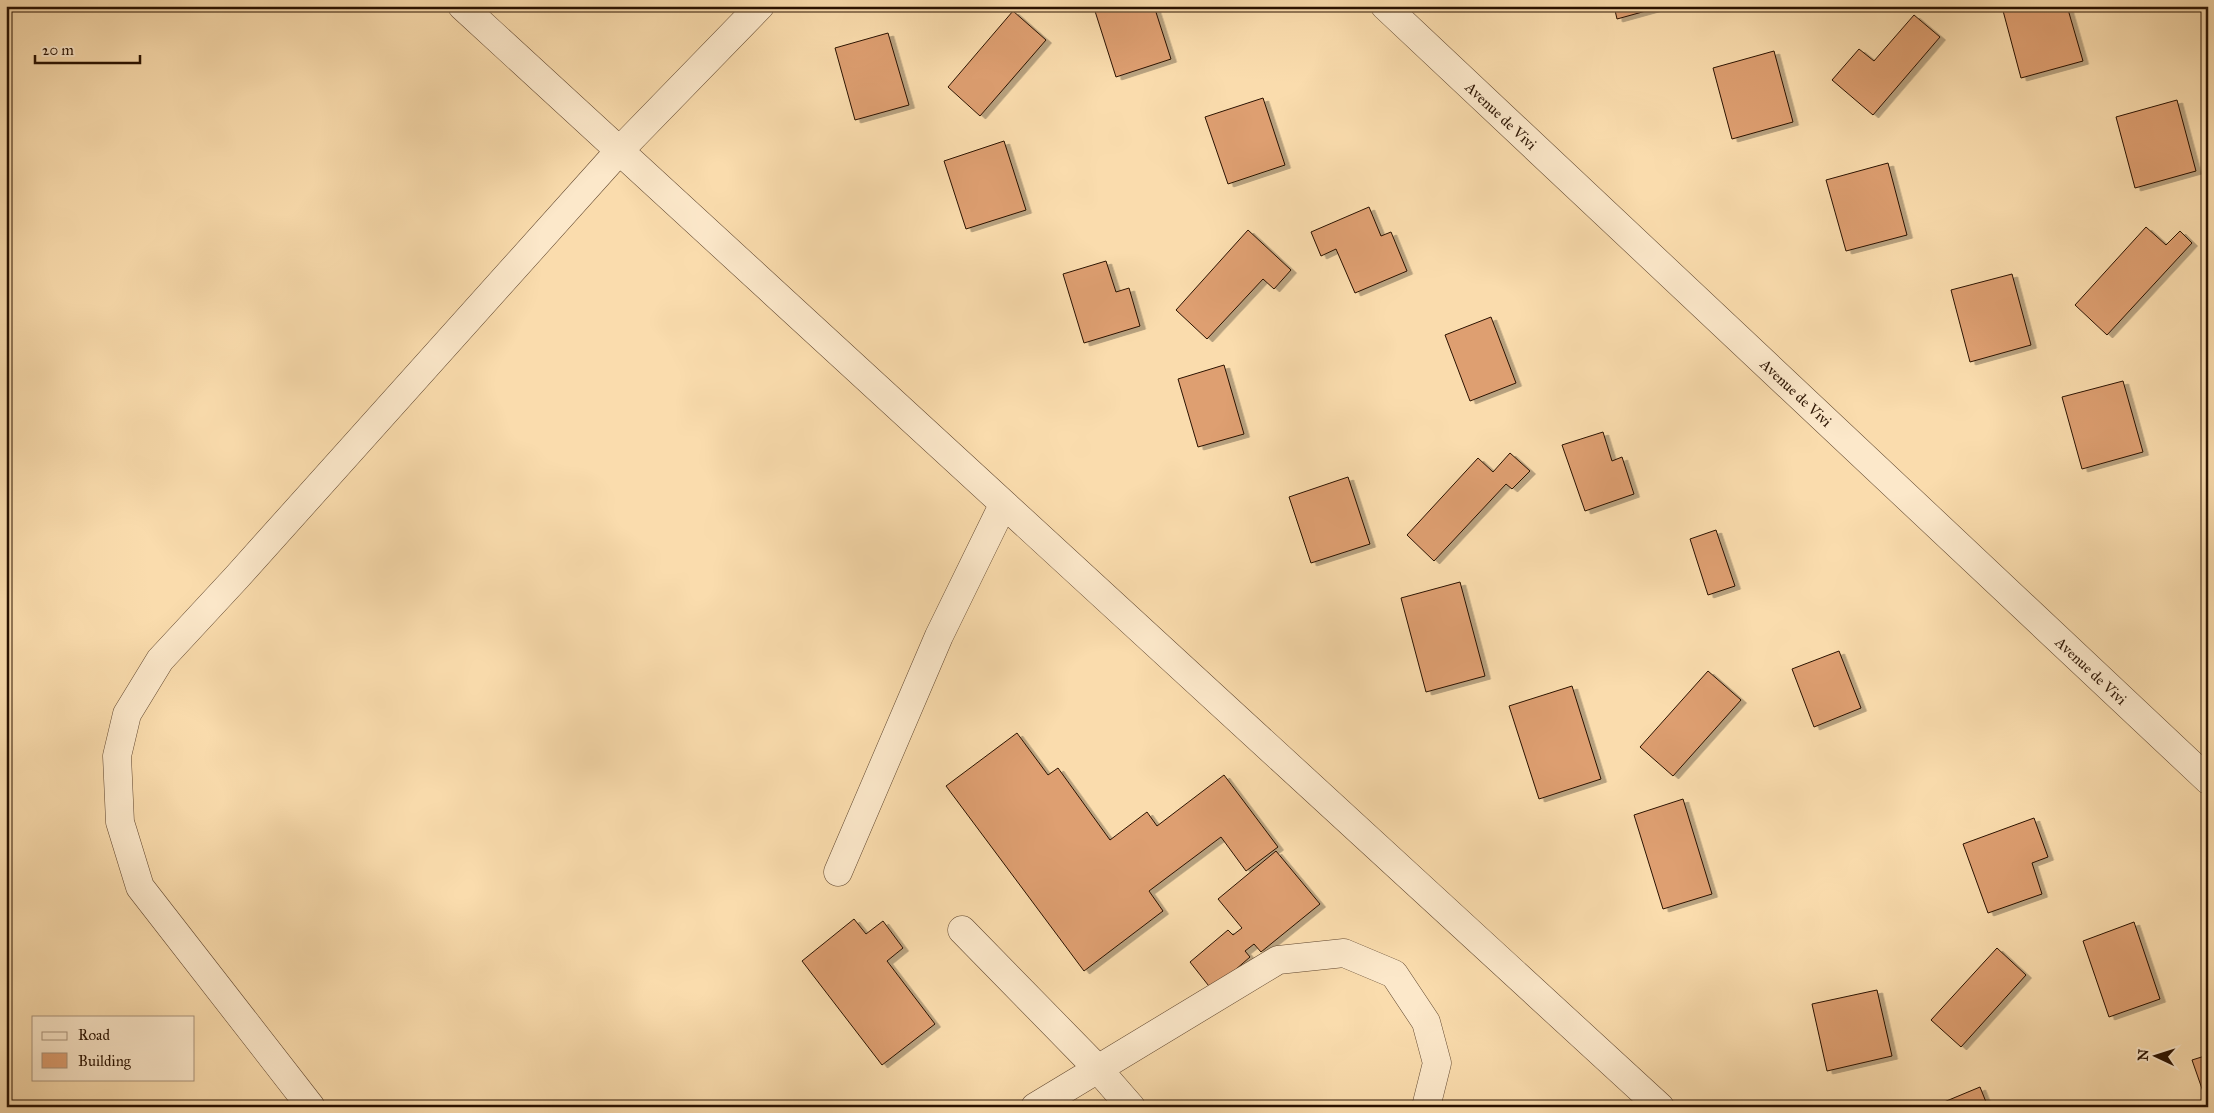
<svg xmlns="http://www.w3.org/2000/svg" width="2214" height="1113" font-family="'IM FELL Great Primer',serif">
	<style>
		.building { fill: #de9f71; stroke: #2a1201; filter: url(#shadow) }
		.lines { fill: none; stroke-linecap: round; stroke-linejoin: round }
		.minor-casing { stroke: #5e442c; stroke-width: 29 }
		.minor { stroke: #fce8ca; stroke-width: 28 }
		.labels { text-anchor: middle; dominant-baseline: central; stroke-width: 4; stroke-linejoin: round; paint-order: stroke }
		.street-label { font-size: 15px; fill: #2a1201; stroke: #fce8ca }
	</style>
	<defs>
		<filter id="shadow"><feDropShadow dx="5.5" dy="3" stdDeviation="0" flood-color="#0004"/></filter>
	</defs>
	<rect width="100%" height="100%" fill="#fadcad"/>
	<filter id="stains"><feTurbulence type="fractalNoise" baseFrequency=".004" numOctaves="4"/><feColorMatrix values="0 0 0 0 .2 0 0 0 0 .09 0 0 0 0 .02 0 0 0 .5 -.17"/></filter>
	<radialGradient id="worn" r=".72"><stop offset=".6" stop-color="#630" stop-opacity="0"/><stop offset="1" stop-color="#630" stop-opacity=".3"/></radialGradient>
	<path class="building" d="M1098,6h56l17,53 -55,18 -22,-69z
		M1614,6h50l-47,13z
		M2067,6l16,55 -62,17 -19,-71z
		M1013,11l33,29 -66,76 -32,-29z
		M1914,15l26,22 -67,78 -41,-35 27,-31 15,12z
		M888,33l21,72 -54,15 -20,-72z
		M1774,51l19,71 -61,17 -19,-71z
		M1263,98l22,67 -57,19 -23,-67z
		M2177,100l19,71 -61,17 -19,-71z
		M1004,141l22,69 -60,19 -22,-68z
		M1888,163l19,72 -61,16 -20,-71z
		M1369,207l12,29 10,-4 16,39 -52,22 -19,-44 -15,7 -10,-24z
		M2146,227l20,18 14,-14 12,12 -85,92 -32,-30z
		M1248,230l43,40 -17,19 -11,-10 -56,60 -31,-29z
		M1106,261l10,31 13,-4 11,38 -56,17 -21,-69z
		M2012,274l19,71 -61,17 -19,-72z
		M1491,317l25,66 -46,18 -25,-66z
		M1224,365l20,69 -46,13 -20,-68z
		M2123,381l20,71 -61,17 -20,-72z
		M1603,432l9,29 10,-4 12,37 -49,17 -23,-66z
		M1510,453l20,18 -18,18 -6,-5 -72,77 -27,-26 71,-77 15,14z
		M1348,477l22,67 -59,19 -22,-66z
		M1716,530l19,56 -27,9 -18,-56z
		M1460,582l25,94 -59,16 -25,-94z
		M1839,651l22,57 -47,19 -22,-58z
		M1708,671l33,29 -68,76 -33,-29z
		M1572,686l29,93 -62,20 -30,-93z
		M1017,733l31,42 10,-7 52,72 37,-28 10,14 67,-51 54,72 -32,24 -25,-34 -72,54 14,20 -79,60 -138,-185z
		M1683,799l29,95 -49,15 -29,-94z
		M2034,818l14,39 -16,6 10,31 -54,19 -25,-69z
		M1276,851l44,53 -59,48 -7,-8 -9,7 5,6 -38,33 -22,-28 38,-32 5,5 9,-7 -24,-29z
		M854,919l12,15 17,-13 20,27 -16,13 48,63 -53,41 -80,-104z
		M2134,922l26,77 -51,18 -26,-76z
		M1997,948l29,27 -65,72 -30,-27z
		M1877,990l15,66 -65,15 -15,-67z
		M2208,1055v51l-16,-46z
		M1980,1087l8,20h-56z"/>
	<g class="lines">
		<defs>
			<path id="minor" d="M462,6l1198,1101
				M1385,6l823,774
				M838,872l101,-236 64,-131
				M962,930l135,138 34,39
				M311,1107l-171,-220 -20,-65 -3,-66 10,-42 33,-54 77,-83 383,-427 140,-144
				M1035,1107l243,-147 66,-7 50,21 32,48 11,41 -11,44"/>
		</defs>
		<use href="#minor" class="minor-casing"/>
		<use href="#minor" class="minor"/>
	</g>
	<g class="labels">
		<g class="street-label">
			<text transform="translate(1501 116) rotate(43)">Avenue de Vivi</text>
			<text transform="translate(1796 393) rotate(43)">Avenue de Vivi</text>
			<text transform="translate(2091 671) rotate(43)">Avenue de Vivi</text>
		</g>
	</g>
	<rect width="2214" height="1113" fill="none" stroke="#fadcad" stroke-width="25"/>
	<rect x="8" y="8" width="2199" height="1098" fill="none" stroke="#2a1201" stroke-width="2.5"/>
	<rect x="12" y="12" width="2189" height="1088" fill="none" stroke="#2a1201"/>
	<rect x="32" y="1016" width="162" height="65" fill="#fce8ca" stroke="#a8927a"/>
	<rect x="42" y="1032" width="25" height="8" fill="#fce8ca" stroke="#a8927a"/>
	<text x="78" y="1040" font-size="15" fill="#2a1201">Road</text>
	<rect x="42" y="1053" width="25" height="15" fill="#de9f71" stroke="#a8927a"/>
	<text x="78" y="1066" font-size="15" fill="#2a1201">Building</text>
	<g transform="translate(2156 1056) rotate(274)" stroke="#fce8ca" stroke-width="4" paint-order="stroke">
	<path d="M0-4L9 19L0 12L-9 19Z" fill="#2a1201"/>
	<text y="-8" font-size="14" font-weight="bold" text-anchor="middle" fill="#2a1201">N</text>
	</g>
	<path d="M35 55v8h105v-8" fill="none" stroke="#2a1201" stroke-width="2.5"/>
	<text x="42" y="55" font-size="15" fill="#2a1201" stroke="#fce8ca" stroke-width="4" paint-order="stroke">20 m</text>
	<rect width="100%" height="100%" filter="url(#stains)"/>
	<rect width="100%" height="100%" fill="url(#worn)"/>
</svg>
